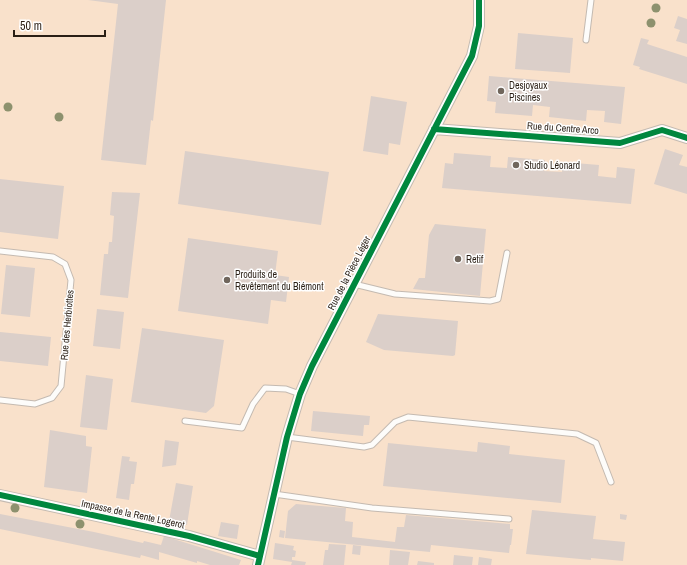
<svg xmlns="http://www.w3.org/2000/svg" width="687" height="565" font-family="'Archivo Narrow',sans-serif">
	<style>
		.built { fill: #f9e1cb }
		.building { fill: #dbcfc9 }
		.lines { fill: none; stroke-linecap: round; stroke-linejoin: round }
		.lane-casing { stroke: #c4bab1; stroke-width: 7 }
		.street-casing { stroke: #c4bab1; stroke-width: 12 }
		.lane { stroke: #fdfcfa; stroke-width: 5 }
		.street { stroke: #fdfcfa; stroke-width: 10 }
		.cycleway-casing { stroke: #fff; stroke-width: 8 }
		.cycleway { stroke: #00873e; stroke-width: 6 }
		.tree { fill: #8d916e }
		.poi-dot { fill: #70665c; stroke: #fff; stroke-width: 1.5 }
		.labels { text-anchor: middle; dominant-baseline: central; stroke-width: 3; stroke-linejoin: round; paint-order: stroke }
		.poi-label { font-size: 10px; fill: #2a1f15; stroke: #fff; text-anchor: start }
		.street-label { font-size: 10px; fill: #2a1f15; stroke: #fff }
	</style>
	<rect width="100%" height="100%" fill="#f3e9e0"/>
	<path class="built" d="M0,0h687v565h-687z"/>
	<path class="building" d="M88,0h78l-13,121 -2,-1 -5,45 -45,-5 17,-156z
		M678,16l9,3v25l-11,-3 4,-11 -6,-2z
		M518,33l55,5 -3,35 -55,-4z
		M641,38l8,2 -2,4 40,13v27l-48,-15 1,-2 -7,-2z
		M489,76l136,11 -4,37 -17,-2 1,-11 -18,-1 -1,11 -37,-4 1,-10 -17,-2 -1,11 -37,-3 1,-11 -9,-1z
		M371,96l36,6 -7,43 -11,-2 -1,12 -25,-4z
		M665,149l18,6 -4,10 8,2v27l-33,-10z
		M185,151l144,21 -8,53 -143,-21z
		M454,153l37,3 -1,11 17,1 1,-11 37,3 -1,11 18,1 1,-10 36,3 -1,11 18,2 1,-11 18,2 -4,35 -189,-16 3,-25 8,1z
		M0,179l64,7 -6,53 -58,-7z
		M112,192l28,1 -12,105 -28,-3 4,-41h4l1,-12h3l2,-26 -4,-1z
		M435,224l51,5 -6,67 -67,-7 6,-11h6l4,-43z
		M188,238l90,13 -3,24 14,2 -3,25 -15,-2 -3,24 -90,-13z
		M6,265l29,3 -5,49 -29,-3z
		M97,309l27,3 -4,37 -27,-3z
		M378,314l80,7 -3,34 -2,1 -69,-6 -18,-8z
		M142,328l82,12 -10,66 -8,7 -75,-11z
		M0,332l51,5 -3,29 -48,-5z
		M86,375l27,4 -6,51 -27,-3z
		M313,411l57,5 -1,9h-5l-1,11 -52,-5z
		M50,430l36,6v10l6,1 -5,46 -43,-6z
		M165,440l14,2 -3,23 -14,2z
		M478,442l32,4 -1,8 56,6 -4,43 -178,-17 5,-43 89,9z
		M122,456l8,1 -1,4 8,1 -3,22h-3l-2,16 -13,-2z
		M176,483l17,3 -6,39 -18,-4z
		M296,504l50,4 -1,13 8,1 -1,15 43,5 2,-15h7l2,-12 104,9v5h3l-2,16h-1l-1,8 -78,-8 -1,7 -145,-14 3,-27z
		M532,510l64,6 -3,23 32,3 -2,19 -32,-3v2l-65,-6z
		M0,514l94,18 49,11 1,-2 17,4 3,-9 77,24 -2,5h-29l-13,-4v2l-38,-11v8l-18,-5 -1,3 -140,-29z
		M620,514l7,1 -1,5 -6,-1z
		M221,522l18,3 -2,14 -19,-3z
		M280,530l5,1 -1,7 -5,-1z
		M275,543l19,3 -1,4 3,1 -1,6h-3v3l14,2 -1,3h-14l1,-3 -19,-3z
		M329,544l17,1 -2,20h-21l2,-15h3z
		M353,545l8,1 -1,9 -8,-1z
		M390,550l20,2 -2,13h-19z
		M454,555l19,2 -1,8h-19z
		M479,557l13,2 -1,6h-13z
		M418,561l16,2v2h-17z"/>
	<g class="lines">
		<defs>
			<path id="lane" d="M586,40l5,-40
				M0,251l53,6 12,7 6,16 -10,106 -9,12 -17,6 -35,-4
				M354,284l41,10 95,7 8,-2 9,-46
				M185,421l57,7 11,-24 12,-16 21,1 14,5
				M287,437l77,10 8,-2 23,-23 13,-5 169,17 19,9 15,39
				M274,494l98,14 137,11"/>
			<path id="street" d="M434,129l186,14 42,-13 25,8
				M0,495l189,41 71,20
				M258,565l29,-128 13,-43 12,-28 160,-310 7,-30v-26"/>
		</defs>
		<use href="#lane" class="lane-casing"/>
		<use href="#street" class="street-casing"/>
		<use href="#lane" class="lane"/>
		<use href="#street" class="street"/>
		<defs>
			<path id="cycleway" d="M434,129l186,14 42,-13 25,8
				M0,495l189,41 71,20
				M258,565l29,-128 13,-43 12,-28 160,-310 7,-30v-26"/>
		</defs>
		<use href="#cycleway" class="cycleway-casing"/>
		<use href="#cycleway" class="cycleway"/>
	</g>
	<g class="tree">
		<circle cx="656" cy="8" r="4.5"/>
		<circle cx="651" cy="23" r="4.5"/>
		<circle cx="8" cy="107" r="4.5"/>
		<circle cx="59" cy="117" r="4.5"/>
		<circle cx="15" cy="508" r="4.5"/>
		<circle cx="80" cy="524" r="4.5"/>
	</g>
	<g class="poi-dot">
		<circle cx="501" cy="91" r="4"/>
		<circle cx="516" cy="165" r="4"/>
		<circle cx="458" cy="259" r="4"/>
		<circle cx="227" cy="280" r="4"/>
	</g>
	<g class="labels">
		<g class="poi-label">
			<text x="509" y="85">Desjoyaux<tspan x="509" dy="12">Piscines</tspan></text>
			<text x="524" y="165">Studio Léonard</text>
			<text x="466" y="259">Retif</text>
			<text x="235" y="274">Produits de<tspan x="235" dy="12">Revêtement du Biémont</tspan></text>
		</g>
		<g class="street-label">
			<text transform="translate(563 128) rotate(4)">Rue du Centre Arco</text>
			<text transform="translate(349 273) rotate(-63)">Rue de la Pièce Léger</text>
			<text transform="translate(67 325) rotate(-85)">Rue des Herbiottes</text>
			<text transform="translate(133 514) rotate(12)">Impasse de la Rente Logerot</text>
		</g>
	</g>
	<path d="M14 30v6h91v-6" fill="none" stroke="#2a1f15" stroke-width="2"/>
	<text x="20" y="30" font-size="12" fill="#2a1f15" stroke="#ffffff" stroke-width="3" paint-order="stroke">50 m</text>
</svg>
